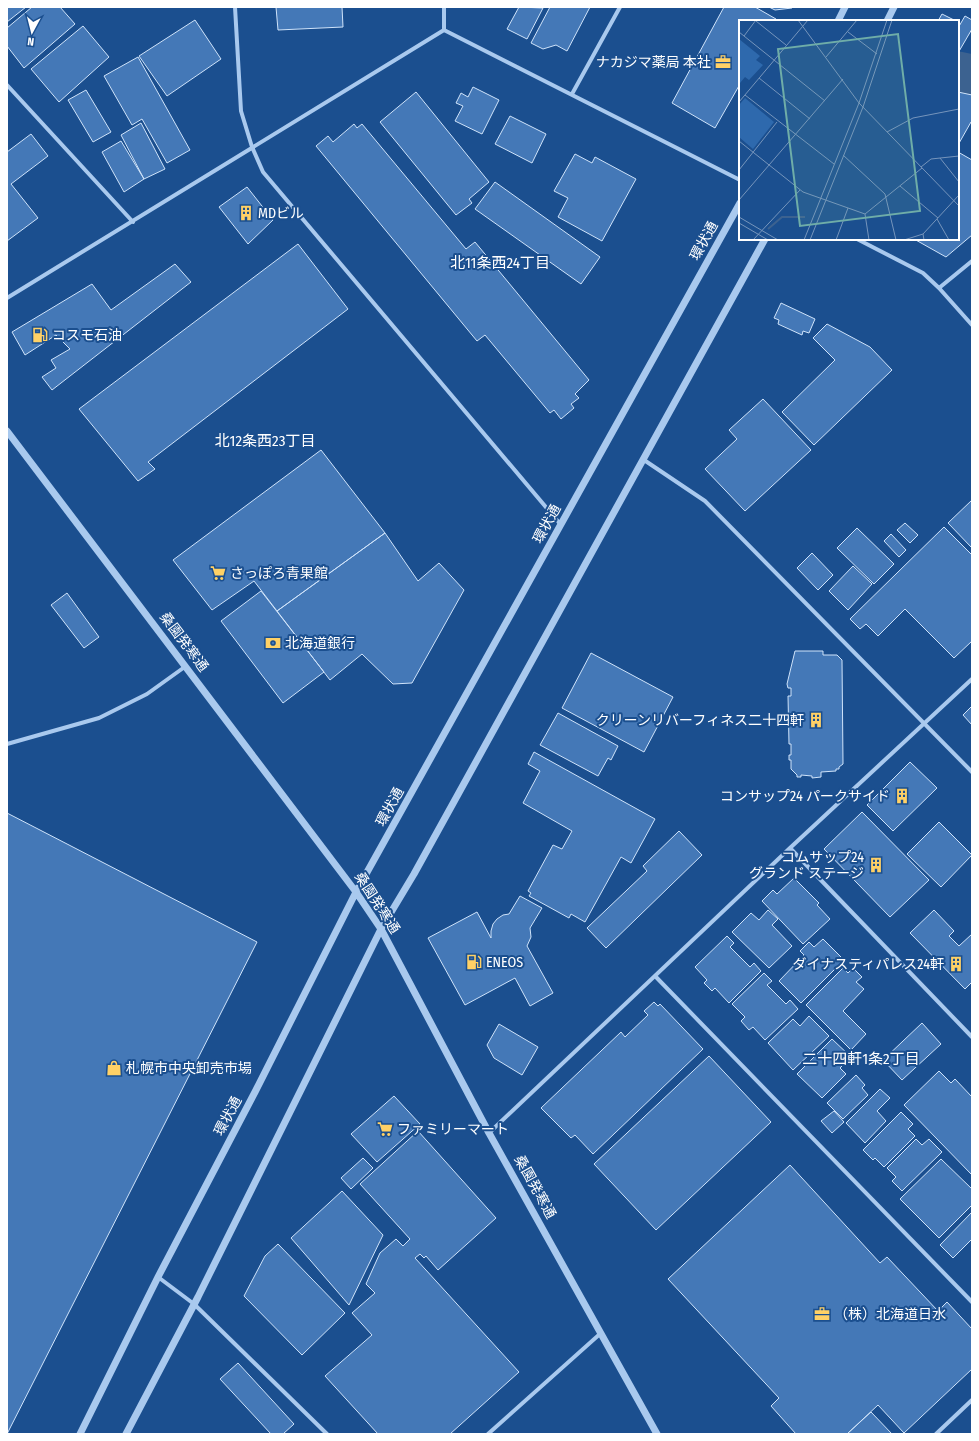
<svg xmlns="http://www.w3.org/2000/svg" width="979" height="1441" font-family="'Fira Sans Condensed','Noto Sans JP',sans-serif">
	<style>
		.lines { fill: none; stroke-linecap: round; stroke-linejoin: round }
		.river { stroke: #3c6290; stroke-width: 43 }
		.building { fill: #4478b7; stroke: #cfe3fa }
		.minor { stroke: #a9c9ee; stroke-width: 4 }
		.tertiary { stroke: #a9c9ee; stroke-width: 7 }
		.labels { text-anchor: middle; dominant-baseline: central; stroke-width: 4; stroke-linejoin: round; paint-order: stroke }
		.poi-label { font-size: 14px; fill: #fff; stroke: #1b4f8f; text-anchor: start }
		.street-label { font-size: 14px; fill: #fff; stroke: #1b4f8f }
		.neighbourhood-label { font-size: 15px; fill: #fff; stroke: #1b4f8f }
		.inset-river { fill: none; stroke: #3c6290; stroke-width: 2 }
		.inset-road { fill: none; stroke: #7695bc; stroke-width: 1 }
		.view { fill: #6fada8; fill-opacity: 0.15; stroke: #6fada8; stroke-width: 2 }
		.inset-edge { fill: none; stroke: #fff; stroke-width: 2 }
	</style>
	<rect width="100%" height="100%" fill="#1b4f8f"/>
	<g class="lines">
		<path class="river" d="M958,73l14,3"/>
	</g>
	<path class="building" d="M7,7h19l-19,15z
		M32,7h28l15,17 -51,44 -17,-22v-18z
		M276,7h66l1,20 -65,3z
		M519,7l24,1 -16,31 -20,-10z
		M550,7h40l-23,44 -11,-6 -13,4 -12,-6z
		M724,7h31l21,12 -1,2h-35v63l-25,44 -43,-25z
		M769,7h24l-1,1 -17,2z
		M942,14l14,7h-18z
		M965,16l7,4v9l-14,24v-25z
		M195,20l26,39 -54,37 -28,-40z
		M83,26l26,31 -50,45 -28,-33z
		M138,57l52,93 -23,13 -25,-44 -10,6 -28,-49z
		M473,87l26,13 -17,34 -27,-13 8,-15 -7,-3 5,-10 7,4z
		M86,90l25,42 -18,10 -25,-42z
		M416,92l73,90 -20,17 3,4 -16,12 -76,-93z
		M958,92l14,3v28l-1,-1 -13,23z
		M510,116l36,18 -14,29 -37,-19z
		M141,123l24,46 -21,10 -23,-44z
		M354,124l3,4 5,-4 104,125 9,-7 114,138 -14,14 4,4 -8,6 3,4 -13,11 -7,-9 -4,3 -65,-78 -8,6 -161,-195 12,-10 5,6z
		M31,134l17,22 -37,28 27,34 -31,23v-89z
		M121,141l23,38 -20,13 -22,-40z
		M958,152l14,8v75l-26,22 -32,-18h44z
		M575,154l17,9 3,-6 41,22 -34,62 -44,-24 10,-19 -14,-7z
		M495,182l105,75 -19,27 -106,-75z
		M247,187l26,33 -25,24 -29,-37z
		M298,244l50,65 -200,153 7,7 -17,12 -59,-72z
		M175,264l16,18 -139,108 -10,-13 14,-9 -5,-8 19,-11 -14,-14 -31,20 -13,-23 80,-48 19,26z
		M781,303l34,16 -6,14 -6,-2 -1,4 -24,-11 1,-4 -5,-2z
		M827,324l43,23 22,23 -78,75 -32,-33 53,-52 -22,-22z
		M763,399l48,51 -66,61 -40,-42 32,-30 -8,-9z
		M321,450l64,83 -108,78 -23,-30 -42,29 -39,-50z
		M972,500v48l-24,-25z
		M905,523l13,12 -8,8 -13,-13z
		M944,527l28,28v86l-18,17 -49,-49 -27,27 -12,-12 -6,5 -10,-10z
		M857,528l37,36 -20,20 -37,-36z
		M385,533l33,48 21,-18 25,27 -52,93 -19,1 -31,-30 -32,26 -53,-69z
		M891,534l15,16 -7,7 -15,-16z
		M812,553l21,22 -15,15 -21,-22z
		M853,566l19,18 -24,26 -19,-19z
		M261,591l63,81 -41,31 -62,-82z
		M67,593l32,44 -15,11 -33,-43z
		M795,651h28v4h14l5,5 1,104 -4,3v2h-3v2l-15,1v5l-9,1v-2l-11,-1v2h-4v-2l-6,-6v-9h-2v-5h2v-11h-2l-1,-48h3v-8h-3l-1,-4z
		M591,653l82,44 -29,55 -82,-44z
		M972,706v19l-9,-10z
		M558,713l60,33 -7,14 -3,-2 -10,18 -58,-31z
		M534,752l121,67 -24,44 -10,-6 -36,65 -14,-8 -2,4 -40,-22 2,-3 -3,-2 25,-46 9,4 10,-18 -49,-28 17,-32 -12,-7z
		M910,762l27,26 -44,43 -26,-26z
		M862,812l67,68 -39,37 -66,-68z
		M7,813l250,129 -250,492z
		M939,822l33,33 -31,32 -34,-33z
		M679,831l23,24 -96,93 -19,-20 60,-57 -4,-5z
		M794,878l25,25 -2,2 13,14 -27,25 -41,-43 11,-11 4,4z
		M520,896l22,12 -12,20 1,9 -4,9 26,47 -23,13 -15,-28 -50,27 -37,-67 49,-26 14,26v-7l2,-7 4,-5 6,-4 6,-1z
		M768,910l10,9 -6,6 20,21 -23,22 -37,-36 19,-19 8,7z
		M934,910l20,21 -5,5 10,10 13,-12v48l-7,7 -55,-56z
		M727,936l7,7 -4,4 20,20 4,-4 7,8 -32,32 -14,-15 -3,3 -8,-8 3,-3 -12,-13z
		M823,939l21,21 -43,43 -22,-22 25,-26 -4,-4 9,-9 5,5z
		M843,968l5,5 5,-5 9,9 -6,5 8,7 -21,22 23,23 -15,16 -45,-45z
		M764,973l8,8 -5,4 19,19 4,-4 8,9 -33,31 -12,-13 -4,3 -8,-9 4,-4 -13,-13z
		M654,1002l4,4 2,-2 43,45 -110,105 -18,-19 -4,3 -30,-30 80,-76 4,5 23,-22 -4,-4z
		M809,1016l20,20 -36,34 -25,-27 25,-24 7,7z
		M922,1023l19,21 -39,36 -19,-20z
		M499,1024l39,23 -16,28 -28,-17 -7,-13z
		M832,1039l19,18 -11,11 6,6 -24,24 -25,-24z
		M709,1056l62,66 -115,108 -62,-66z
		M939,1071l12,12 4,-4 17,18v78l-68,-70z
		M856,1075l9,10 -3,3 6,7 -25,24 -16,-16z
		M880,1089l10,9 -13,13 9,10 -21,22 -19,-20z
		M394,1096l26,28 -43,38 -26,-28z
		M834,1111l10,11 -12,11 -11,-12z
		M901,1112l12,12 -5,5 7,7 -31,31 -9,-9 -2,2 -10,-10z
		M418,1131l78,87 -58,52 -12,-14 -2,2 -4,-4 -5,4 104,114 -69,62h-72l-53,-58 47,-41 -20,-22 23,-20 -9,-9 14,-31 16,-14 7,7 7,-7 -50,-55z
		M916,1139l6,6 7,-6 13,13 -40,39 -10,-10 4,-4 -9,-9z
		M363,1158l10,10 -22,21 -10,-11z
		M941,1159l31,30v16l-33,33 -39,-39z
		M790,1165l90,98 7,-6 51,54 9,-9 25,27v40l-68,64 -26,-28 -31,29h-51l-25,-28 8,-8 -111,-119z
		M342,1191l41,44 -34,70 -58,-67z
		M972,1212v27l-19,19 -13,-13z
		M278,1244l67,69 -43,42 -58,-59 21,-40z
		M238,1363l56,61 -11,10h-12l-51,-55z
		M871,1412l21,22h-45z"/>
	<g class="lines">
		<path class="minor" d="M235,7l6,104 11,36 11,25 298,353
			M444,30l296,150
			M7,85l126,137
			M572,94l48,-87
			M857,239l66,34 16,15 33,37
			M939,288l33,-27
			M7,298l437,-268v-23
			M644,460l61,41 267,271
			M7,744l92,-26 48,-24 39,-28
			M790,848l182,189
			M656,977l316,325
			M489,1133l301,-285 182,-169
			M158,1277l36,27 133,130
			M488,1434l113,-101
			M936,1434l36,-34"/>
		<path class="tertiary" d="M838,21l7,-14
			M887,21l7,-14
			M7,431l349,461 25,37 108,204 168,301
			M80,1434l78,-157 97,-185 101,-200 384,-689
			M126,1434l72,-137 183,-368 33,-55 351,-635"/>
	</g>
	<defs>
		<symbol id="office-bare" viewBox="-9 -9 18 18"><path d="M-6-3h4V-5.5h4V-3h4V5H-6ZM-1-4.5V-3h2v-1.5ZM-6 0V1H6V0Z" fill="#ffd166" stroke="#1b4f8f" stroke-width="2.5" paint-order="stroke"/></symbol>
		<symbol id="building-bare" viewBox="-9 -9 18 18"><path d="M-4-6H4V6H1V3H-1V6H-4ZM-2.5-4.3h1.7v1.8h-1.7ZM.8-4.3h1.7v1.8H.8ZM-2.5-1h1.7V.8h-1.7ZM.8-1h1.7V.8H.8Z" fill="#ffd166" stroke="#1b4f8f" stroke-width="2.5" paint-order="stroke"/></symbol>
		<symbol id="fuel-bare" viewBox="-9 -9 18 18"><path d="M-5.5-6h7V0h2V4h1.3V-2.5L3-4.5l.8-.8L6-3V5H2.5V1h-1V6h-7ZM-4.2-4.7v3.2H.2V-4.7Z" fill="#ffd166" stroke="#1b4f8f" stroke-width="2.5" paint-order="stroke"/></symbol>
		<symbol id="supermarket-bare" viewBox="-9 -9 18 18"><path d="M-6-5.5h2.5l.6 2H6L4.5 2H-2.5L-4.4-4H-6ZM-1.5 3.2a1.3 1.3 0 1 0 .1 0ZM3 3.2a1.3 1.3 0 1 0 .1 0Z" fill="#ffd166" stroke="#1b4f8f" stroke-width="2.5" paint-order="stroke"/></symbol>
		<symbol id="bank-bare" viewBox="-9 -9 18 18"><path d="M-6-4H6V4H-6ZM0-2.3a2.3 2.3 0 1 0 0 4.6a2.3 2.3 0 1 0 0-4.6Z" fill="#ffd166" stroke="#1b4f8f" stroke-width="2.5" paint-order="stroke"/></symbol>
		<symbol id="shop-bare" viewBox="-9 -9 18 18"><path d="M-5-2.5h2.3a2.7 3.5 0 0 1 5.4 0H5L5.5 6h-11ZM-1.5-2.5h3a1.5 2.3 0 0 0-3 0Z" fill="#ffd166" stroke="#1b4f8f" stroke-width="2.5" paint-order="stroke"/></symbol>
	</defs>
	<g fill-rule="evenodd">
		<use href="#office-bare" x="712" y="51" width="22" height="22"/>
		<use href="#building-bare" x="235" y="202" width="22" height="22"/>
		<use href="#fuel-bare" x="29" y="324" width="22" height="22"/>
		<use href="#supermarket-bare" x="207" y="562" width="22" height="22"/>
		<use href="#bank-bare" x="262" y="632" width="22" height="22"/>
		<use href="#building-bare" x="805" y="709" width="22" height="22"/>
		<use href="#building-bare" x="891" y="785" width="22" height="22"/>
		<use href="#building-bare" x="865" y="854" width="22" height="22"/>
		<use href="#fuel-bare" x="463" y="951" width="22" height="22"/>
		<use href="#building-bare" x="945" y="953" width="22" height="22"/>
		<use href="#shop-bare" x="103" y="1057" width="22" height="22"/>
		<use href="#supermarket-bare" x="374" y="1118" width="22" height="22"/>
		<use href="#office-bare" x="811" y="1303" width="22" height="22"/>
	</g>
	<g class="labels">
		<g class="poi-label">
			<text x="711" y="62" text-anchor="end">ナカジマ薬局 本社</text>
			<text x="258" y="213">MDビル</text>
			<text x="52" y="335">コスモ石油</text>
			<text x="230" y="573">さっぽろ青果館</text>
			<text x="285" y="643">北海道銀行</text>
			<text x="804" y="720" text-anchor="end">クリーンリバーフィネス二十四軒</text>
			<text x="890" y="796" text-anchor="end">コンサップ24 パークサイド</text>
			<text x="864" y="857" text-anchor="end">コムサップ24<tspan x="864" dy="16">グランド ステージ</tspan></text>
			<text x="486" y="962">ENEOS</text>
			<text x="944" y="964" text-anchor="end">ダイナスティパレス24軒</text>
			<text x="126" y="1068">札幌市中央卸売市場</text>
			<text x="397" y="1129">ファミリーマート</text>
			<text x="834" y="1314">（株）北海道日水</text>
		</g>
		<g class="street-label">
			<text transform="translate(704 241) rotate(-61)">環状通</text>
			<text transform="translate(547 524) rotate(-61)">環状通</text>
			<text transform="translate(184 642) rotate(53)">桑園発寒通</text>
			<text transform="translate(390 807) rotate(-61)">環状通</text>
			<text transform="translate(377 903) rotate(57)">桑園発寒通</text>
			<text transform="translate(228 1116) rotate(-62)">環状通</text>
			<text transform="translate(535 1187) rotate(61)">桑園発寒通</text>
		</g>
		<g class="neighbourhood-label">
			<text x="500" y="263">北11条西24丁目</text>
			<text x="265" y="441">北12条西23丁目</text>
			<text x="861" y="1059">二十四軒1条2丁目</text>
		</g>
	</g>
	<g transform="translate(739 20)">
		<rect width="220" height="220" fill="#1b4f8f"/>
		<path d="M0,19l21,17 -4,4 7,5 -14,15 -4,-3 -5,6zM6,78l29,24 -21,27 -14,-12v-32z" fill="#2e69ad"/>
		<path class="inset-river" d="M29,209l14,-12h23"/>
		<path class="inset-road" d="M59,0l61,83 100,103M17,1l30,24M0,12l86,69M109,12l29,22M5,16l12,-16M87,37l31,-37M20,58l51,41M6,75l89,69M0,82l69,-82M148,112l26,-14 46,-9M0,121l64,51 62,22M104,135l42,39 11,46M201,138l19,24M182,147l10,-8 28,-3M0,150l38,-48M161,166l38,32M0,180l104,-121M0,197l39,23M198,199l12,21M0,203l29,17M14,220l47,-50M65,220l55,-137 28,-83M71,220l53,-133 29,-87M97,220l12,-32M130,220l-4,-26 57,-46M165,220l19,-6M185,220l-1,-6 36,-39"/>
		<path class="view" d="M159,14l22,177 -120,15 -22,-177z"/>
		<rect width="220" height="220" class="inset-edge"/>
	</g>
	<rect width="979" height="1441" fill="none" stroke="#ffffff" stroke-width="16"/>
	<g transform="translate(32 32) rotate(187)" stroke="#1b4f8f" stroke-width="3" paint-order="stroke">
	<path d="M0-3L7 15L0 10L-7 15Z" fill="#ffffff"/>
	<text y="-6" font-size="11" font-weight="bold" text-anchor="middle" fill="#ffffff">N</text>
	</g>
</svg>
